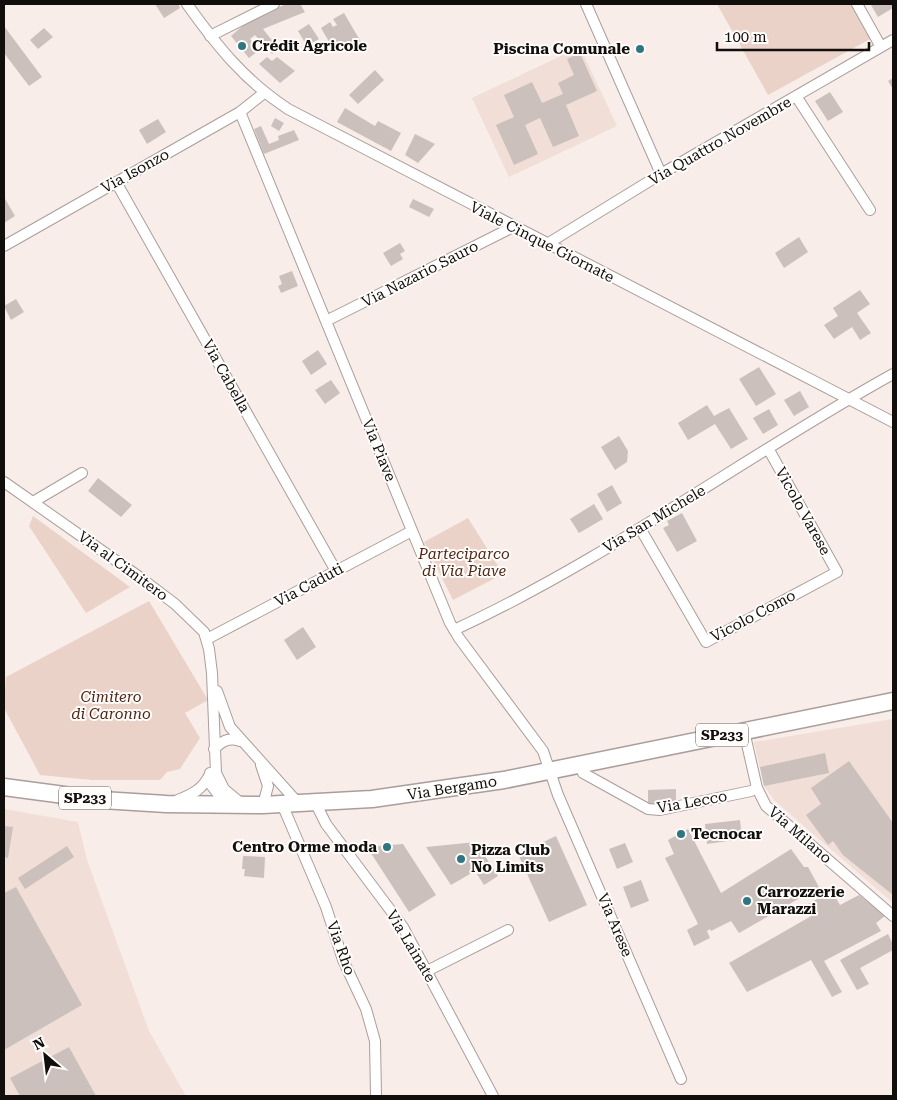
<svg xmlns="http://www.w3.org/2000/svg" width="897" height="1100" font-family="'Roboto Serif',serif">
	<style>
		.built { fill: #f0ded7 }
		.green { fill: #ead2c8 }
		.building { fill: #cbc0bc }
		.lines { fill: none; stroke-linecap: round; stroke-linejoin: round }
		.minor-casing { stroke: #a99e9b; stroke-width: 12 }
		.primary-casing { stroke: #a99e9b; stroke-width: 19 }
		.minor { stroke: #fff; stroke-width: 10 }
		.primary { stroke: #fff; stroke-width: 16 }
		.poi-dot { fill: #307682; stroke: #fffdfc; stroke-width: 2 }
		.labels { text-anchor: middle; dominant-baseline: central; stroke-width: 4; stroke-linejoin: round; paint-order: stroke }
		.shield { fill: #fffdfc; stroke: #585654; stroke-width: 1 }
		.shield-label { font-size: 14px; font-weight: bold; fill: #110e0c }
		.poi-label { font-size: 15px; font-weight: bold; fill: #110e0c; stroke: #fffdfc; text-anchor: start }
		.street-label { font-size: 15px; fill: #110e0c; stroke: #fffdfc }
		.park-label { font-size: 15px; font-style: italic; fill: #512614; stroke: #fffdfc }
	</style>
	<rect width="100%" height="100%" fill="#f8ede9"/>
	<path class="built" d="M580,47l37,79 -108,51 -37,-79z
		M893,719v184l-118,-102 -11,-15 -10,-44z
		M4,809l74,13 9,38 62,171 37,65h-182z"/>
	<path class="green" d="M717,4h136l19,34 -104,57z
		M33,516l97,71 -44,26 -57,-87z
		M468,518l35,56 -50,26 -29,-58z
		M149,601l59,99 -23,13 15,25 -20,31 -13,3 -7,8h-68l-52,-5 -36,-67 2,-31z"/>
	<path class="building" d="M155,4h23l2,4 -16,10z
		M286,4h14l5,8 -42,17 16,20 -7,5 -17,-19 -5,4 9,11 -10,8 -18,-22 15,-13z
		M874,4h19v4l-15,9 -7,-12z
		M344,13l17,29 -16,10 -3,-4 -7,4 -14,-24 9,-6 3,5 4,-2 -4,-6z
		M309,24l10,15 -12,7 -9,-15z
		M4,26l38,51 -13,9 -25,-33z
		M44,28l9,9 -15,12 -8,-9z
		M580,53l17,38 -31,14 13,31 -26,11 -13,-29 -15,7 13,29 -24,11 -18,-40 18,-8 -10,-22 28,-13 10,21 21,-9 -5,-11 16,-8 -7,-16z
		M267,57l5,4 5,-4 18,14 -15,12 -21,-19z
		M375,70l9,10 -26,24 -9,-9z
		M893,78v11l-5,-8z
		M830,92l13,20 -15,9 -13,-20z
		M345,108l30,18 3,-5 23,12 -10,18 -54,-29z
		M275,118l9,5 -5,8 -8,-5z
		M158,119l8,13 -19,12 -8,-14z
		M261,126l8,18 10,-4 -1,-4 16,-6 5,10 -35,14 -10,-25z
		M415,134l20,10 -17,19 -13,-8z
		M4,197l11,19 -11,7z
		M413,199l21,10 -5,8 -20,-10z
		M799,237l9,15 -24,16 -9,-15z
		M400,243l5,8 -5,3 3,5 -12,7 -8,-13z
		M292,271l6,15 -17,7 -3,-7 4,-2 -3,-8z
		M860,290l10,14 -13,9 14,20 -11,7 -8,-13 -18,12 -10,-14 14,-9 -5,-8z
		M16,299l8,13 -13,8 -7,-14z
		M318,350l9,14 -16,11 -9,-14z
		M759,367l17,27 -20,12 -17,-27z
		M331,380l9,13 -15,11 -10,-14z
		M800,391l9,16 -15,9 -10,-16z
		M707,405l7,11 15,-8 19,31 -17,10 -16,-25 -27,16 -10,-17z
		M769,409l9,16 -15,9 -10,-16z
		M619,436l9,15 -1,11 -12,8 -14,-23z
		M98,478l34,27 -11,12 -33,-26z
		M612,485l10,18 -15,9 -10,-18z
		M594,504l9,15 -24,14 -9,-14z
		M682,513l15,28 -20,11 -14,-24 6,-3 -2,-4z
		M303,627l13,20 -19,13 -13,-20z
		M825,753l4,20 -65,13 -4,-19z
		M849,761l44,62v72l-50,-40 -10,-14 -5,4 -22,-30 15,-11 -10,-16z
		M676,789v12l-28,4v-15z
		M740,820l2,19 -35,5 -2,-20z
		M4,826l9,1 -5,31 -4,-1z
		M688,829l33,64 70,-44 13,18h4l11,20 -80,46 -8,-12 -20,10 -1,-2 -3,2 3,7 -16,8 -7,-16 11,-6 -33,-66 9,-4 -6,-14z
		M556,836l31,69 -38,17 -31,-68z
		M476,842l22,34 -14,9 -9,-14 -24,14 -25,-38z
		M625,843l8,19 -16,7 -8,-20z
		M403,844l33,51 -27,17 -42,-65z
		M67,846l7,11 -49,32 -7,-11z
		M243,856l22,1 -1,21 -20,-2 1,-7h-3z
		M641,880l8,21 -18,7 -8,-21z
		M16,887l66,118 -78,45v-157z
		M832,891l8,14 19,-10 26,21 -9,7 5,8 -57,30 18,31 -10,5 -21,-37 -64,32 -18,-29 84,-48 -5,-11z
		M888,934l5,10v6l-33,18 9,16 -12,6 -17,-30z
		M69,1047l27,49h-76l-10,-18z"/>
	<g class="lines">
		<defs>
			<path id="minor" d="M187,4c30,42 57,76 101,105l605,313
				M586,4l75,170
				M857,4l24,43
				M210,36l64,-32
				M796,96l74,114
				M240,112l210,511 9,15 84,113 15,44 123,284
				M116,182l220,389
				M547,244l114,-70 232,-134
				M4,246l236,-134 24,-19
				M326,321l187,-94
				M4,482l134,94 37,28 29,28 5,17 3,24 4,100 8,16 18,15
				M33,502l49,-29
				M640,528l66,114 131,-70 -68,-122
				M454,630c154,-71 291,-174 439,-256
				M207,639l205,-108
				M217,691l13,36 69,77
				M744,731l13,57 9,18 127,110
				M214,749c8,-8 15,-12 26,-8
				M261,765l7,21 -5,19
				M580,765l3,8 65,36 12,1 91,-19 6,-3
				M210,773l-1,9 17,23
				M178,800c15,-6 25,-11 32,-26
				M282,804l44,103 17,53 23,49 9,32 1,55
				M316,804l10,20 77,103 90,169
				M427,971l81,-41"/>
			<path id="primary" d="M4,787l98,13 64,4 97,1 109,-6 132,-19 389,-79"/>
		</defs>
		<use href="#minor" class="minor-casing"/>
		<use href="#primary" class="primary-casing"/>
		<use href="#minor" class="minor"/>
		<use href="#primary" class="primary"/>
	</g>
	<g class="poi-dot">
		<circle cx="242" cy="46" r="5"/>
		<circle cx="640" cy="49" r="5"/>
		<circle cx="681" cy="834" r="5"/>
		<circle cx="387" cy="847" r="5"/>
		<circle cx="461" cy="859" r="5"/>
		<circle cx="747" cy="901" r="5"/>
	</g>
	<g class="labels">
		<g class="shield">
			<rect x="696" y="723.5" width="52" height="23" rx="4"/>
			<rect x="59" y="786.5" width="52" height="23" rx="4"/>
		</g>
		<g class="shield-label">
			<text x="722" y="735">SP233</text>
			<text x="85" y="798">SP233</text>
		</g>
		<g class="poi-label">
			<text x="252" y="46">Crédit Agricole</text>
			<text x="630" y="49" text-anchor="end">Piscina Comunale</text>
			<text x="691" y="834">Tecnocar</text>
			<text x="377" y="847" text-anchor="end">Centro Orme moda</text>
			<text x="471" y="850">Pizza Club<tspan x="471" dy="17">No Limits</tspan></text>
			<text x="757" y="892">Carrozzerie<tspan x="757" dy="17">Marazzi</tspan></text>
		</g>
		<g class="street-label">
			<text transform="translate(720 141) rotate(-30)">Via Quattro Novembre</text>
			<text transform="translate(135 171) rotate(-29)">Via Isonzo</text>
			<text transform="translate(542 242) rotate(27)">Viale Cinque Giornate</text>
			<text transform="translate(420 274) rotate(-27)">Via Nazario Sauro</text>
			<text transform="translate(226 376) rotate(61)">Via Cabella</text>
			<text transform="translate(379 450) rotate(68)">Via Piave</text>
			<text transform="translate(803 511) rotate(61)">Vicolo Varese</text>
			<text transform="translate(654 519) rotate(-31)">Via San Michele</text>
			<text transform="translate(123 566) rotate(36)">Via al Cimitero</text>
			<text transform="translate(309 585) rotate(-28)">Via Caduti</text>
			<text transform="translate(753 616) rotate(-28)">Vicolo Como</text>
			<text transform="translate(452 788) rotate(-9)">Via Bergamo</text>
			<text transform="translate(692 802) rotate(-10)">Via Lecco</text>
			<text transform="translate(800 835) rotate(41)">Via Milano</text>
			<text transform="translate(615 925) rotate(67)">Via Arese</text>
			<text transform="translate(411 946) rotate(59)">Via Lainate</text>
			<text transform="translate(341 948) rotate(70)">Via Rho</text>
		</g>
		<g class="park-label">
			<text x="464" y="554">Parteciparco<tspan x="464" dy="17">di Via Piave</tspan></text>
			<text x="111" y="697">Cimitero<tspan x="111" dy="17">di Caronno</tspan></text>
		</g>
	</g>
	<rect width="897" height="1100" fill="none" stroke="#110e0c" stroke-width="10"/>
	<g transform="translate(45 1055) rotate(332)" stroke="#fffdfc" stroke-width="4" paint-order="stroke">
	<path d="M0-4L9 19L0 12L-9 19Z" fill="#110e0c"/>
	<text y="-8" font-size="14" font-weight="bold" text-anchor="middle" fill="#110e0c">N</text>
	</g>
	<path d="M717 42v8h152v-8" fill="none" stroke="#110e0c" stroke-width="2.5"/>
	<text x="724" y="42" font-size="15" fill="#110e0c" stroke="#fffdfc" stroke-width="4" paint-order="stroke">100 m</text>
</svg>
